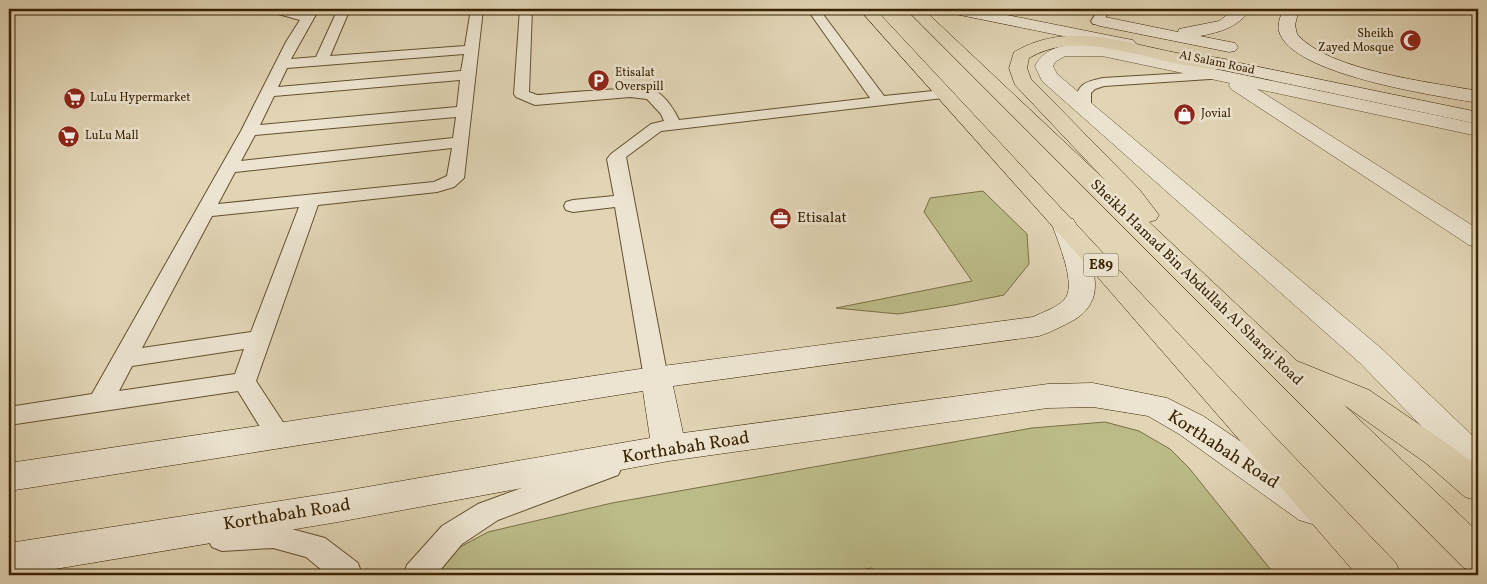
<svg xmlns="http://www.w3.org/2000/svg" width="1487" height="584" font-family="Vollkorn,serif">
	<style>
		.green { fill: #bb8; stroke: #7a6f45 }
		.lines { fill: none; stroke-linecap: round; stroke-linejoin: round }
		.lane-casing { stroke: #64502f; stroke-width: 2 }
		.street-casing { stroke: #64502f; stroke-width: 1 }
		.secondary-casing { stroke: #3a2302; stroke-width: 1 }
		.highway-casing { stroke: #3a2302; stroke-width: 1 }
		.lane { fill: #ece4d0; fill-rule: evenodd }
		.street { fill: #ece4d0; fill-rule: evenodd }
		.secondary { fill: #ece4d0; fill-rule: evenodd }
		.highway { fill: #e1d5b6; fill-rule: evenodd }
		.labels { text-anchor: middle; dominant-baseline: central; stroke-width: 5; stroke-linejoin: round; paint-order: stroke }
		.far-poi-label { font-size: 12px; fill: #3a2302; stroke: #ece4d0; text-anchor: start }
		.far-street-label { font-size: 12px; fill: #3a2302; stroke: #ece4d0 }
		.shield { fill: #ece4d0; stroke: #6f5d40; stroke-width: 1 }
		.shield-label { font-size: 14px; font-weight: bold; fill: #3a2302 }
		.poi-label { font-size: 15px; fill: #3a2302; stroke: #ece4d0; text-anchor: start }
		.street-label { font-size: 15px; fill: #3a2302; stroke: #ece4d0 }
		.near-street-label { font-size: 18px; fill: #3a2302; stroke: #ece4d0 }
	</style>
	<rect width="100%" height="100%" fill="#e1d5b6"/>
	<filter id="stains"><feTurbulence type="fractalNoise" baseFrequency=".004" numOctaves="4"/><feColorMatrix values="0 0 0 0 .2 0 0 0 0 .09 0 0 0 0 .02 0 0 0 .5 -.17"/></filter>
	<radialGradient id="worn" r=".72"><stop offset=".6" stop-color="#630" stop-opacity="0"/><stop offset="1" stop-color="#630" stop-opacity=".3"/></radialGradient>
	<path class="green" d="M983,191l44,43 2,30 -25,31 -50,10 -56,9 -62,-6 136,-27 -48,-69 6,-14z
		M1105,422l34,9 31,18 19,19 86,107h-398l-5,-7 -38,7h-395l6,-20 43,-23 124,-29 420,-75z"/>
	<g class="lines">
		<defs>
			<path id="lane" d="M269,9h18l17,5 3,-5h12l-28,50 25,-2 22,-48h12l-20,47 135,-10 6,-37h12l-19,169 -10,9 -17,5 -119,13 -62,176 36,55 -4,7 -9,3 -9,-3 -32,-52 -229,34v-18l83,-13 149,-263 45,-89 14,-22 -29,-8zM464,54l-3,17 -183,16 9,-19zM460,80l-3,27 -197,18 14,-29zM456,117l-3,21 -212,23 14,-26zM452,148l-5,28 -13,6 -216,22 17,-32zM299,207l-48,125 -109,16 70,-132zM244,349l-9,25 -116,17 13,-25z
				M520,9h12l-3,83 8,3c20,-1 108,-11 120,-3 9,5 18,19 22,28l191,-22 -63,-89h12l65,87 59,-6 5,1 2,3 -2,3 -5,1 -282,33 -35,26 42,221 -4,6 -8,3 -8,-3 -4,-6 -29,-171 -42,5 -7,-2 -2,-4 2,-4 7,-2 41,-4 -7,-37 4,-5 40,-30 13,-3 -3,-7 -14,-15 -17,-2 -95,8 -19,-8 -2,-3z
				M1099,9h12l-10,15h-8l-2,-3z
				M1122,9h55l-6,4h-43z
				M1220,71l5,1 2,3 -2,3 -121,8 -9,3 -4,4v12l-3,3h-10l-3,-3c2,-21 9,-23 28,-27z
				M609,456l9,3 4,8 -4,8 -120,45 -36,24 -26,31h-33l4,-10 35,-39 36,-22z
				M273,524l52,14 33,25 4,12h-34l-22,-18 -33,-9 -51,3 -10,-4 -5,-9 5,-9 10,-4z"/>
			<path id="street" d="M1083,44l27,3 368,77v12l-221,-47 221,140v19l-9,-3 -238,-156 -2,-4 1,-2 -128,-27h-37l-10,6 -2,4 4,8 325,275 96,92v35l-12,-4 -106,-109 -318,-282 -7,-15c10,-19 28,-21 48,-22z"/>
			<path id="secondary" d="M947,9h30l150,30 6,1 3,4 -3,4 -6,1 -172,-35 -6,-2z
				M1235,9h16c-13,18 -30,23 -51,27l35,7 3,4 -3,4 -6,1 -129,-26 -6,-2 -2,-3 2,-3 6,-2 78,16 1,-3 40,-8z
				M1283,9h16l-4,16 2,9c31,37 134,48 181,57v12c-39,-7 -188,-28 -199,-72 -2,-7 2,-15 4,-22z
				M1196,54l282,58v12l-288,-61 -3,-4 3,-4z
				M1064,217l9,2 3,5c12,33 37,72 -2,96 -11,6 -23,12 -35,16l-366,50 10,47 365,-49 45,-1 74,15 36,18 122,82 5,11 -5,11 -13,4 -13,-4 -120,-86 -31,-18 -55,-9 -45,1 -379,53 -331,61 -319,53h-10v-32l329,-51 312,-54 -7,-47 -634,100v-28l631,-94 393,-52c10,-5 23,-9 31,-17 14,-14 -7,-60 -12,-76l3,-5z"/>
			<path id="highway" d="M859,9h16l399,427 122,127 5,12h-44l-262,-301z
				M906,9h17l182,171 -90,-95 -6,-17 5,-16c53,-31 107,-10 163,1 18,3 36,3 53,7l3,4 -3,4c-12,3 -25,0 -38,-2 -52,-7 -114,-37 -163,-8l-2,10 4,11 108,110 20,26 -3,5 -7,2 148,139 72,29 82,56 27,21v34l-13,-4 -38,-33 -83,-59 134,127v41l-14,-5z"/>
		</defs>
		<use href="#lane" class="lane-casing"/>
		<use href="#street" class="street-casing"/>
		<use href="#secondary" class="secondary-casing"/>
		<use href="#highway" class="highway-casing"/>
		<use href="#lane" class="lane"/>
		<use href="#street" class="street"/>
		<use href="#secondary" class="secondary"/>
		<use href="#highway" class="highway"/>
	</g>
	<defs>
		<symbol id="mosque-disc" viewBox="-11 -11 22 22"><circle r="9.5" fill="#8f2418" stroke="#ece4d0"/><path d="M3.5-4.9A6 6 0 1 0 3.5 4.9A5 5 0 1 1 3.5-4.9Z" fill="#fff"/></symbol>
		<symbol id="parking-disc" viewBox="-11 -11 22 22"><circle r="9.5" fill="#8f2418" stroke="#ece4d0"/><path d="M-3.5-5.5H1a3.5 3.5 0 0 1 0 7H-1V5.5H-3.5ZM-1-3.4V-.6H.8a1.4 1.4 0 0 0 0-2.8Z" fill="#fff"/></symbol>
		<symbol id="supermarket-disc" viewBox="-11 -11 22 22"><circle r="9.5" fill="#8f2418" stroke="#ece4d0"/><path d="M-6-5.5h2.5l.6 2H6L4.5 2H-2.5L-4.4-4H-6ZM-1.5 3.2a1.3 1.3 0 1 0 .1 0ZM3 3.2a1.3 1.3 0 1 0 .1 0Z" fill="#fff"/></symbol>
		<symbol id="shop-disc" viewBox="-11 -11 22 22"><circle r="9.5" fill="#8f2418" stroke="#ece4d0"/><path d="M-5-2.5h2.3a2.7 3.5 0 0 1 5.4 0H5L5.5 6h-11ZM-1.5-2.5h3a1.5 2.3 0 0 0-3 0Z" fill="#fff"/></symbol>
		<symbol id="office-disc" viewBox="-11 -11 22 22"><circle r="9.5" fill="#8f2418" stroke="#ece4d0"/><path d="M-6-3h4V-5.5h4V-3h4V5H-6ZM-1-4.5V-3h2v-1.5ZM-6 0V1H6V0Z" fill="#fff"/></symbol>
	</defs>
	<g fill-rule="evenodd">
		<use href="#mosque-disc" x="1398" y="28" width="25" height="25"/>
		<use href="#parking-disc" x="586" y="68" width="25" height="25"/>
		<use href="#supermarket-disc" x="62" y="86" width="25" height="25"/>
		<use href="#shop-disc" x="1172" y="102" width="25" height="25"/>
		<use href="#supermarket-disc" x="56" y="124" width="25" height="25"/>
		<use href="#office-disc" x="768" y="206" width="25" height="25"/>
	</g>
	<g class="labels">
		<g class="far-poi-label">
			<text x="1394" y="34" text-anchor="end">Sheikh<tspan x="1394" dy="14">Zayed Mosque</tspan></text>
			<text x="615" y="73">Etisalat<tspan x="615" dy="14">Overspill</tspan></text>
			<text x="90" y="98">LuLu Hypermarket</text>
			<text x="1201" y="114">Jovial</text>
			<text x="85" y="136">LuLu Mall</text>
		</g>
		<g class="far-street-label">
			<text transform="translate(1217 63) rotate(12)">Al Salam Road</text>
		</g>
		<rect class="shield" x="1083.5" y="253.5" width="35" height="23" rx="4"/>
		<g class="shield-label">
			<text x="1101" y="265">E89</text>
		</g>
		<g class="poi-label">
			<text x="797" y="218">Etisalat</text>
		</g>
		<g class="street-label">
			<text transform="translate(1196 283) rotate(44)">Sheikh Hamad Bin Abdullah Al Sharqi Road</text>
		</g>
		<g class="near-street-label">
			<text transform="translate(686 448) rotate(-9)">Korthabah Road</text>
			<text transform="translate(1223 450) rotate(33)">Korthabah Road</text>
			<text transform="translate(287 515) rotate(-9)">Korthabah Road</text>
		</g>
	</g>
	<rect width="1487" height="584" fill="none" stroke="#e1d5b6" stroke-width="30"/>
	<rect x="10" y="10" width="1467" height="564" fill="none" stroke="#3a2302" stroke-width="2.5"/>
	<rect x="15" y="15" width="1457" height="554" fill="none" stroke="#3a2302"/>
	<rect width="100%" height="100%" filter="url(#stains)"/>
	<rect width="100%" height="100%" fill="url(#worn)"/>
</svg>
